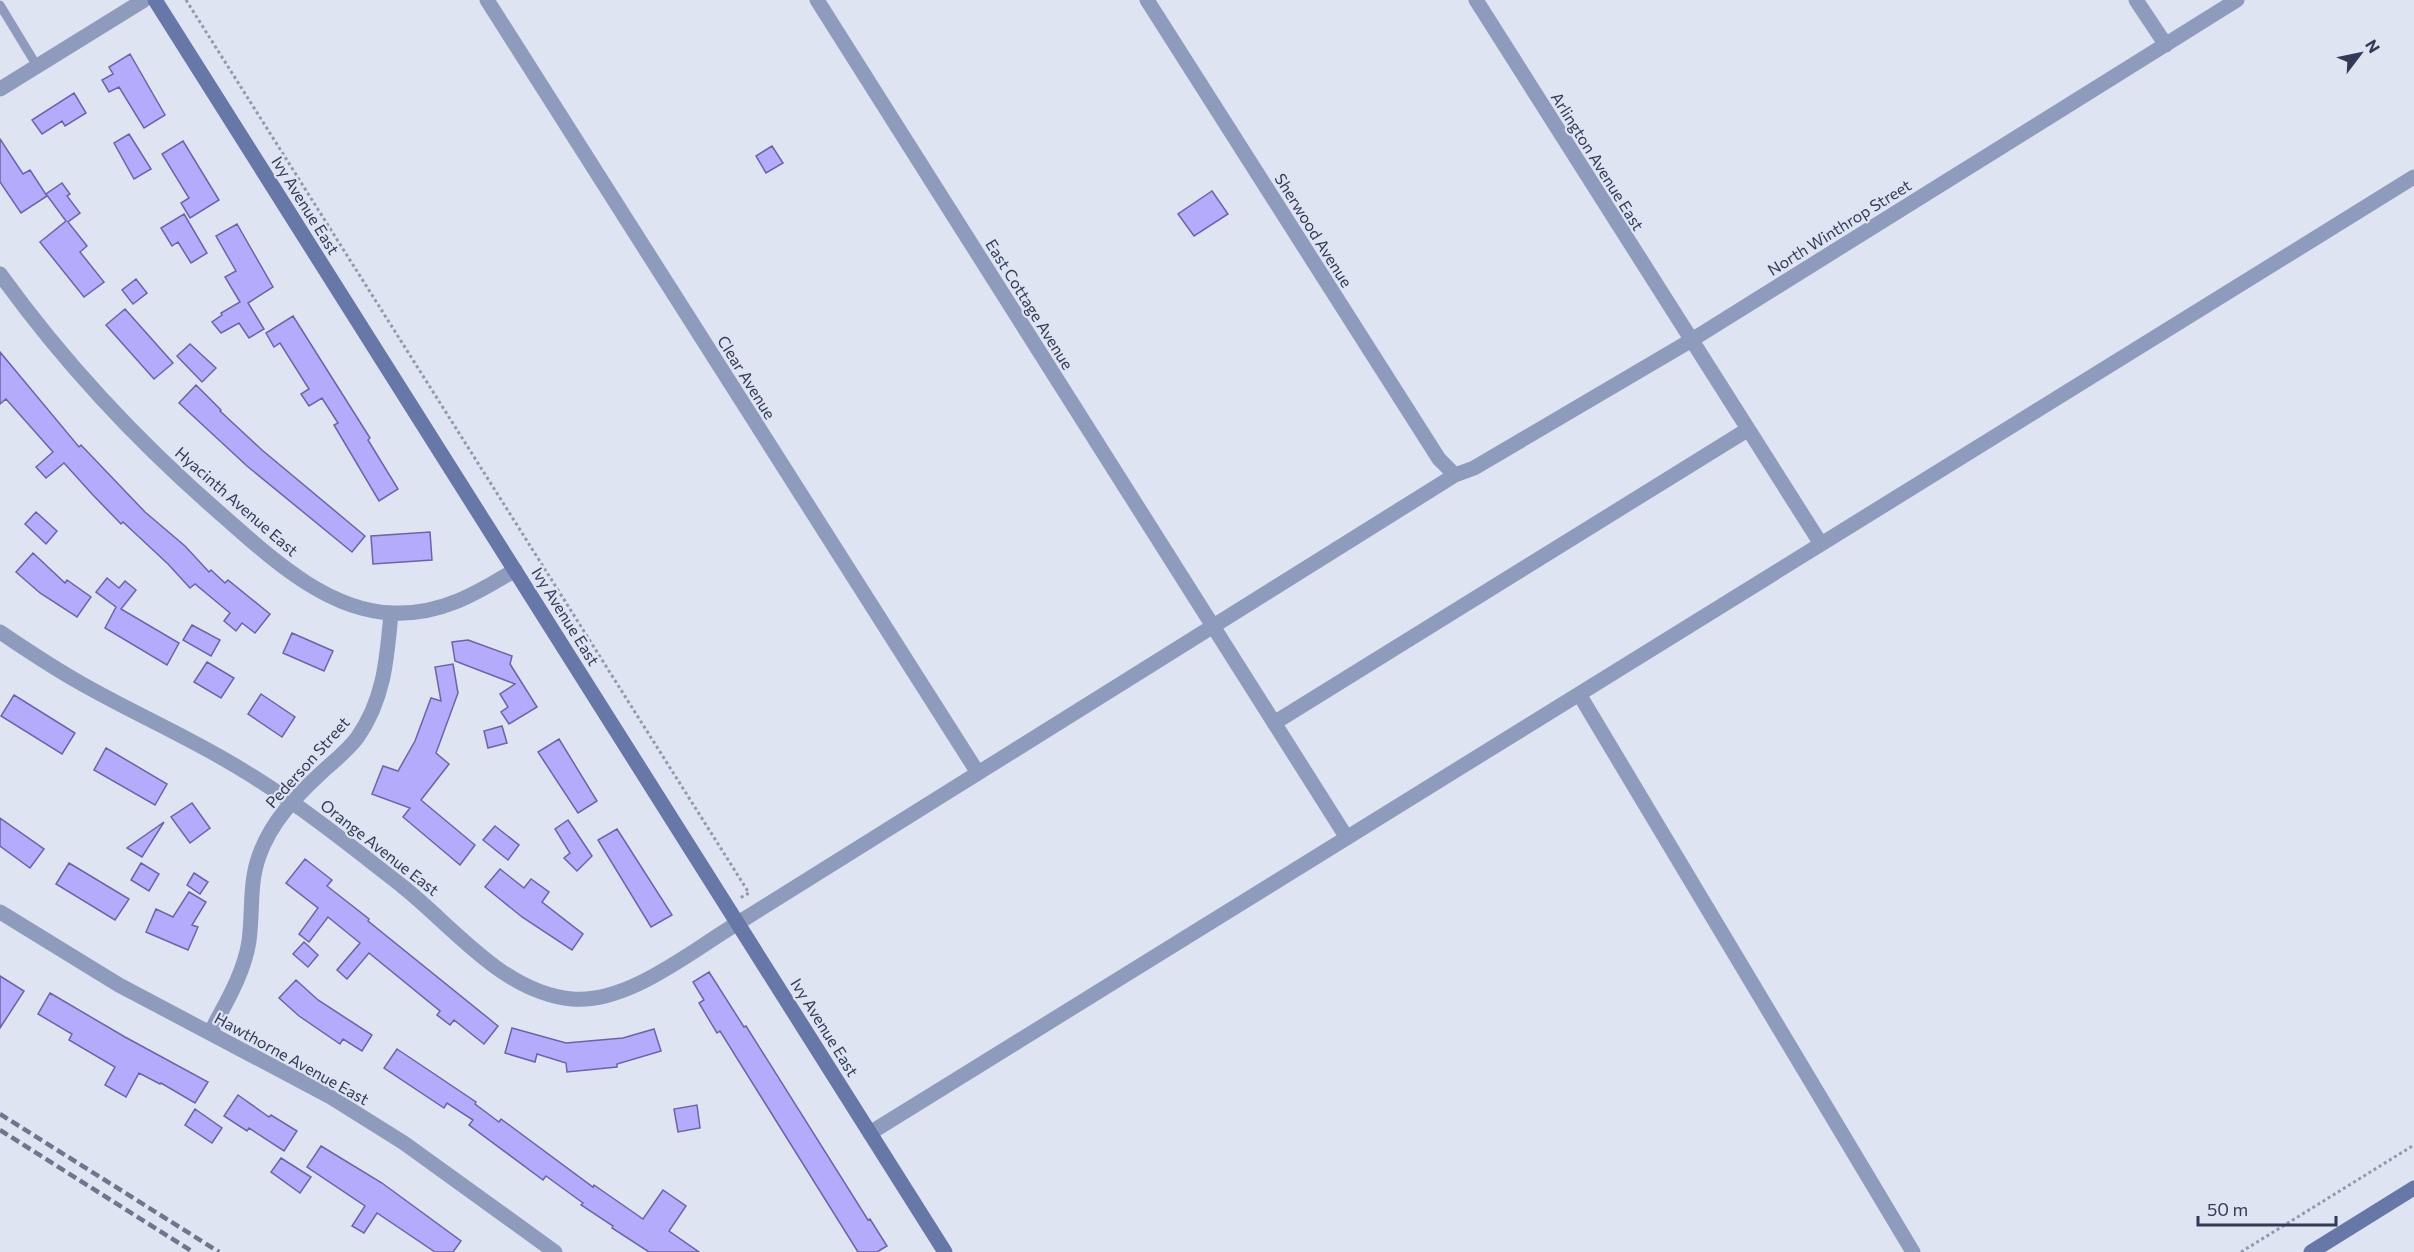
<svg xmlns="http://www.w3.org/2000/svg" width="2414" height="1252" font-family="Commissioner,sans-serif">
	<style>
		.building { fill: #b5abfc; stroke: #6d63a6; stroke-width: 1.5 }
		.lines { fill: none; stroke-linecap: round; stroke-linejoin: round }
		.path { stroke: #9299ae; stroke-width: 3; stroke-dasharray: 3 3; stroke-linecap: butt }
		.lane { stroke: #8f9bbd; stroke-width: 9 }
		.street { stroke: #8f9bbd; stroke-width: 15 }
		.secondary { stroke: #6677a8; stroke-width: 15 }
		.rail { stroke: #6e768e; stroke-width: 4.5; stroke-dasharray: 9 4.5; stroke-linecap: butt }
		.labels { text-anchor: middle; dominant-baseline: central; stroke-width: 4.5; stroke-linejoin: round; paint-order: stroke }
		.street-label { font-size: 16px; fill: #313b57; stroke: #dfe4f3 }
	</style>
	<rect width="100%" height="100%" fill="#dfe4f3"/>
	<path class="building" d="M130,54l35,61 -21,13 -25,-41 -10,5 -7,-12 11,-6 -4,-7z
		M74,93l12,20 -21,13 -3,-5 -20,13 -10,-14z
		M129,134l22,35 -17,10 -20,-36z
		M0,139l23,35 7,-4 17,26 -26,17 -21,-31z
		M183,141l36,59 -29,18 -9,-15 8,-5 -27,-44z
		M772,146l11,17 -17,10 -10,-17z
		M62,183l8,11 -3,2 13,17 -12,9 19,24 -7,6 24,30 -20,15 -44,-55 26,-21 -20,-27z
		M1212,191l16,23 -34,22 -16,-22z
		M184,214l23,39 -16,10 -13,-21 -6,4 -11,-18z
		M237,224l36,63 -25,16 16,26 -15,9 -10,-15 -18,10 -9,-11 10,-7 -1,-2 19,-11 -15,-25 11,-6 -20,-35z
		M136,279l11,14 -14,11 -11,-14z
		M125,309l48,54 -19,16 -48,-54z
		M293,316l77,122 -2,2 30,49 -19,12 -45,-76 4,-2 -16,-25 -13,8 -8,-12 8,-5 -29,-46 -6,4 -8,-14z
		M190,344l26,24 -14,14 -25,-26z
		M0,352l79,95 2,-2 64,67 40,34 24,26 2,-2 14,13 3,-3 42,34 -15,19 -13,-10 -6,8 -12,-10 6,-8 -35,-29 -5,4 -22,-24 -45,-42 -2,2 -29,-30 -28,-31 -18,15 -10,-11 17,-15 -47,-53 -6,5z
		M196,385l25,25 -1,1 42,39 103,86 -13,16 -105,-86 -68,-63z
		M36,512l21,19 -11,13 -21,-20z
		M430,532l2,28 -59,4 -2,-28z
		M33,553l32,30 2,-3 24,17 -14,20 -37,-24 -24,-21z
		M107,578l12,10 6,-7 11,9 -15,19 58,34 -12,22 -62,-37 11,-21 -20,-15z
		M192,625l28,15 -9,16 -28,-16z
		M292,633l41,18 -9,20 -41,-18z
		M468,640l44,16 -2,8 27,43 -28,17 -8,-12 7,-5 -8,-13 15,-10 -60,-23 -3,-19z
		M207,662l27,16 -13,20 -27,-16z
		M453,664l5,29 -22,60 13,11 -28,36 54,45 -15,20 -57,-48 7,-9 -38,-14 11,-28 15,5 17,-30 16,-43 10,3 -6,-34z
		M261,694l34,23 -13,20 -34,-23z
		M14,695l61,38 -13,21 -61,-38z
		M502,726l5,17 -19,5 -4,-17z
		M559,739l38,62 -19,12 -40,-61z
		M106,748l61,36 -12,21 -61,-35z
		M192,803l18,25 -20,15 -19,-26z
		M0,818l44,31 -14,19 -30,-22z
		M568,820l24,36 -15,15 -13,-13 6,-5 -15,-24z
		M164,822l-22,35 -15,-9z
		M495,826l24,19 -11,15 -25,-20z
		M617,829l55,86 -21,12 -53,-87z
		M305,859l27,21 -5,6 42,33 -1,2 130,105 -14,18 -30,-24 -4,5 -13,-10 3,-4 -71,-58 -22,26 -10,-9 23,-27 -32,-26 -19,25 -10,-8 19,-26 -32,-25z
		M69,863l60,36 -14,21 -59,-36z
		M141,863l18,11 -10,17 -18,-11z
		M500,869l24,19 7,-9 18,13 -7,10 41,32 -11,16 -50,-33 -37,-30z
		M194,873l14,9 -8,12 -13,-9z
		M189,892l17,10 -14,23 6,2 -10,23 -42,-18 10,-23 17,8z
		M304,942l14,13 -10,12 -15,-13z
		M709,972l35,55 2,-1 122,194 2,-1 17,27 -10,6h-19l-138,-221 -3,2 -18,-30 5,-3 -11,-18z
		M0,976l24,15 -24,37z
		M296,980l22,20 54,35 -10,16 -19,-12 -3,5 -41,-28 -20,-18z
		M50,993l75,44 83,45 -13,21 -34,-20 -1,1 -21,-11 -13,24 -21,-12 10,-18 -46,-27 3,-6 -34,-20z
		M512,1028l54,15 57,-5 31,-9 7,22 -44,13v3l-50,5 -1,-9 -29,-9 -2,8 -30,-9z
		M397,1049l79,53 -1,2 24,18 2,-3 92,68 1,-2 49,34 20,-29 23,16 -17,25 30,21h-50l-37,-24 1,-2 -32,-21 2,-2 -37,-27 -3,4 -74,-55 4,-5 -26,-17 -3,5 -60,-40z
		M238,1095l31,22 2,-2 26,16 -13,20 -35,-23 -2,3 -23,-15z
		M697,1105l3,23 -22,4 -4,-23z
		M195,1109l27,19 -10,15 -27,-18z
		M321,1146l61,37 79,58 -8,11h-18l-58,-39 -13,20 -12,-7 13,-20 -58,-39z
		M281,1158l30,19 -11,16 -29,-21z"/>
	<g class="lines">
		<path class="path" d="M186,0l563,893 -9,5
			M2241,1252l173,-107"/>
		<path class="lane" d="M0,5l37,61"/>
		<path class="street" d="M487,0l491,773
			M817,0l530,838
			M1147,0l292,459 16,16
			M1476,0l345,544
			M2136,0l30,45
			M0,89l144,-89
			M0,274c64,89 139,169 222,241 47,41 104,96 171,98 47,2 83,-19 122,-43
			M0,632c28,19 55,37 84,53 53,30 109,54 160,86 56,34 106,74 158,115 51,40 101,107 170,113 56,5 119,-48 166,-76l717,-448 19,-7 216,-127 547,-341
			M1579,694l334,558
			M1274,723l473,-293
			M0,912l119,73 210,111 75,47 151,109
			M210,1033c15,-29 34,-59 39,-92 4,-29 0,-57 10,-85 12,-34 36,-59 62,-83 12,-11 26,-22 36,-35 27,-38 30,-79 34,-125
			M870,1133l1544,-956"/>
		<path class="secondary" d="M155,0l790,1252
			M2311,1252l103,-64"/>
		<path class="rail" d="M0,1114l219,138
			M0,1130l193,122"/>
	</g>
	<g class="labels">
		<g class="street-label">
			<text transform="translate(1598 161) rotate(58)">Arlington Avenue East</text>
			<text transform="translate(306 205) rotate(58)">Ivy Avenue East</text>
			<text transform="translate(1839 227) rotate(-32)">North Winthrop Street</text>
			<text transform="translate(1314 230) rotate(58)">Sherwood Avenue</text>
			<text transform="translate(1030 304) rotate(58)">East Cottage Avenue</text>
			<text transform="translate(747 377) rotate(58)">Clear Avenue</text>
			<text transform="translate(237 501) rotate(41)">Hyacinth Avenue East</text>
			<text transform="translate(566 616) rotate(58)">Ivy Avenue East</text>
			<text transform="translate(307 762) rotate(-48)">Pederson Street</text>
			<text transform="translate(380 847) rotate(38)">Orange Avenue East</text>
			<text transform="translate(825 1027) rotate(58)">Ivy Avenue East</text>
			<text transform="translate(292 1058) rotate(29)">Hawthorne Avenue East</text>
		</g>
	</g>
	<g transform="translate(2360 54) rotate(58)" stroke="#dfe4f3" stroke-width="4.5" paint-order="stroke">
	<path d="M0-4.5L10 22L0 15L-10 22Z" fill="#313b57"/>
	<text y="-9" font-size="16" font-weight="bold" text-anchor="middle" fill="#313b57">N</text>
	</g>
	<path d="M2198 1216v9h138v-9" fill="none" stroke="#313b57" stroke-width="3"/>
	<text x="2207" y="1216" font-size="18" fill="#313b57" stroke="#dfe4f3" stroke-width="4.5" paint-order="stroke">50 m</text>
</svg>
